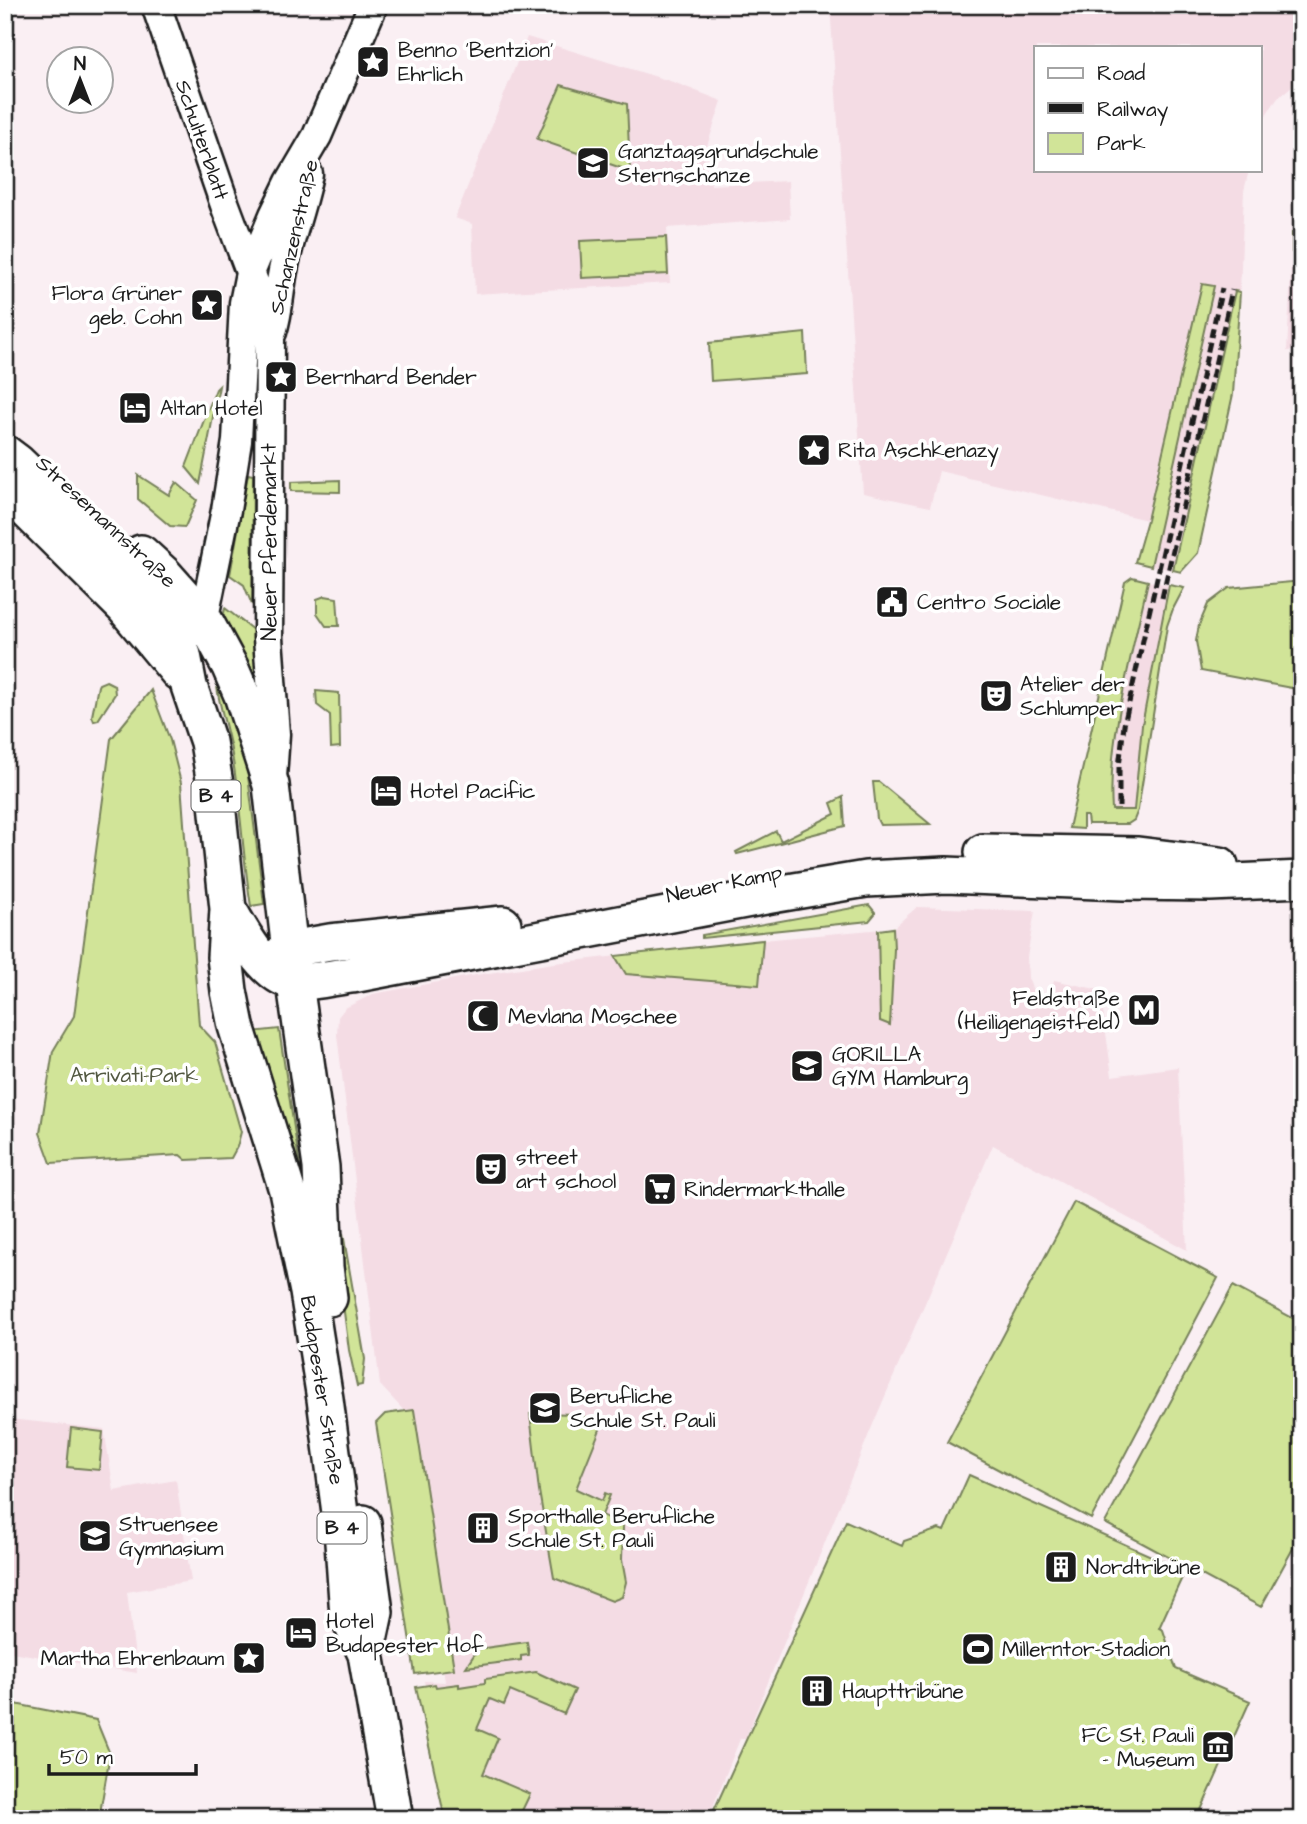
<svg xmlns="http://www.w3.org/2000/svg" width="1307" height="1824" viewBox="0 0 1307 1824" font-family="'Architects Daughter',sans-serif">
<rect width="100%" height="100%" fill="#faeff3"/>
<filter id="ink" filterUnits="userSpaceOnUse"><feTurbulence type="fractalNoise" baseFrequency=".0143" numOctaves="2"/><feDisplacementMap in="SourceGraphic" scale="14" xChannelSelector="R" yChannelSelector="G"/><feConvolveMatrix kernelMatrix="1 2 1 2 8 2 1 2 1" color-interpolation-filters="sRGB"/></filter>
<g filter="url(#ink)">
<path fill="#f4dce4" d="M830 5H1302V80L1293 85 1278 98 1267 113 1260 131V47H1036V170H1249L1244 191 1240 292H1235L1173 570 1151 566 1214 287 1202 284 1147 520 939 471 930 507 863 493Z
M527 37 673 82 722 101 707 146 711 185 788 181 790 219 667 228 670 283 475 294 472 224 455 218Z
M1292 252H1302V350L1287 351Z
M1148 581 1169 585 1142 725 1134 810H1112L1113 780 1118 720Z
M917 907 1035 911 1027 957 1028 978 1036 998 1048 1007 1054 980 1100 990 1112 1076 1178 1067 1187 1250 993 1145 871 1429 745 1739H740L708 1819H454L424 1681 445 1682 407 1414 380 1385 341 1067 337 1035 338 1017 345 1008 373 994 476 975 554 963 763 940 893 928Z
M9 1419 104 1429 114 1491 176 1480 191 1581 127 1592 137 1673 5 1651V1455Z"/>
<path fill="#d1e498" stroke="#76805a" stroke-width="2" d="M561 85 627 104 630 171 537 139Z
M1300 132H1302V252H1292V233H1296Z
M666 237 668 274 582 278 580 241Z
M1202 284 1214 286 1151 566 1135 562 1147 520Z
M1235 291 1240 292 1233 394 1198 553 1181 572 1173 570Z
M805 333 807 374 711 381 709 343Z
M219 386 200 484 186 467 216 389Z
M248 474 253 475 252 605 244 585 230 575Z
M138 475 169 495 176 482 197 500 185 527 170 526 138 499Z
M340 480V492L291 491V482Z
M1132 577 1148 581C1133 651 1107 738 1112 810H1134L1142 725 1169 585 1184 588 1173 609 1167 626 1138 810 1134 820 1128 824H1088L1087 816H1083V829L1069 828 1125 582Z
M1302 581V690L1201 671 1196 641 1199 625 1208 604 1229 588Z
M325 596 337 598 339 626H326L317 613V599Z
M225 608 253 630 261 706 222 623Z
M216 671 245 752 264 904 251 906C243 858 241 809 233 761 229 731 216 701 216 671Z
M106 681 114 685 115 694 98 720 94 721 92 716 98 686 99 684Z
M151 690 170 740 181 783 199 1025 215 1042 241 1132 237 1147 231 1158 186 1160 180 1155 51 1163 40 1133 53 1051 74 1016 111 739Z
M316 691 339 693 340 747 331 748 330 715 317 705Z
M873 782H879L930 824 880 825 877 819Z
M843 797 845 826 737 854 736 852 776 831 781 841 835 814 831 803Z
M869 905 875 912V914L869 921 702 938V935Z
M893 928 894 949 890 1025 880 1021 878 930Z
M763 940 759 985 626 974 615 956Z
M279 1029 305 1200 251 1032Z
M1074 1202 1218 1278 1091 1519 947 1442Z
M343 1233 365 1359 362 1385 357 1386 349 1350 342 1297Z
M1233 1286 1302 1323V1532L1261 1607 1105 1523Z
M414 1410 454 1669 415 1674 376 1423 385 1414Z
M540 1413 574 1414 603 1422 576 1489 602 1501 605 1493 610 1495 602 1515 623 1526 622 1560 626 1582 622 1597 612 1601 554 1578 539 1491 530 1414Z
M71 1428 103 1432 99 1470 67 1467Z
M969 1475 1185 1571 1159 1628 1163 1630 1176 1669 1250 1701 1197 1819H710L846 1521 902 1546 904 1541 939 1529 944 1531Z
M527 1642 529 1655 521 1656V1660L466 1667 478 1649Z
M536 1672 575 1690 564 1714 510 1691 504 1705 490 1699 477 1729 498 1738 483 1774 530 1794 518 1819 504 1815 502 1819H445L416 1687 435 1684 436 1687 459 1684V1687L485 1683V1679Z
M5 1702 96 1720 110 1754 99 1819H5Z"/>
<g fill="none" stroke-linecap="round" stroke-linejoin="round">
<defs>
<path id="minor" d="M156 5 225 205 261 301 270 338 268 638 275 734 272 777
M272 332C279 310 279 288 284 266 290 235 302 205 308 174
M201 632 226 510 237 441 244 303 250 273 274 215 290 182 317 136 373 5"/>
<path id="major" d="M5 453 17 462 132 572 151 593 167 618 183 655 189 686 208 742 215 784 228 909 225 957 229 991 236 1026 287 1190 295 1229 308 1292 325 1399 342 1528 348 1616 366 1654 395 1819
M5 489 124 607 178 672
M141 553 165 575 204 619 230 667 242 695 271 785 288 934 321 1167 325 1267 329 1298
M983 852 1138 855 1220 865
M228 909C242 931 264 976 292 981 306 984 336 977 352 975L771 895 866 879 946 875 1123 882 1210 883 1302 879
M270 961 290 949 330 942 503 924
M363 1523 375 1612 366 1654"/>
</defs>
<use href="#minor" stroke="#1c1c1c" stroke-width="33"/>
<use href="#major" stroke="#1c1c1c" stroke-width="40"/>
<use href="#minor" stroke="#fff" stroke-width="28"/>
<use href="#major" stroke="#fff" stroke-width="35"/>
<path stroke="#1c1c1c" stroke-width="5" stroke-dasharray="10 5" stroke-linecap="butt" d="M1162 598 1232 290
M1119 807V767L1124 725 1222 288"/>
</g>
</g>
<defs>
<symbol id="sight-square" viewBox="-11 -11 22 22"><rect x="-9" y="-9" width="18" height="18" rx="4" fill="#1c1c1c" stroke="#fff"/><path d="M0-6L1.8-2.2L6-1.7L2.9 1.2L3.7 5.4L0 3.3L-3.7 5.4L-2.9 1.2L-6-1.7L-1.8-2.2Z" fill="#fff"/></symbol>
<symbol id="school-square" viewBox="-11 -11 22 22"><rect x="-9" y="-9" width="18" height="18" rx="4" fill="#1c1c1c" stroke="#fff"/><path d="M0-5L7-2L0 1L-7-2ZM-4 1L0 2.5L4 1V4Q0 6-4 4Z" fill="#fff"/></symbol>
<symbol id="hotel-square" viewBox="-11 -11 22 22"><rect x="-9" y="-9" width="18" height="18" rx="4" fill="#1c1c1c" stroke="#fff"/><path d="M-6-4.5h1.5V1H6V5H4.5V3h-9V5H-6ZM-4 0a1.8 1.8 0 1 1 3.6 0ZM.5 0V-2.5h3Q6-2.5 6 0Z" fill="#fff"/></symbol>
<symbol id="civic-square" viewBox="-11 -11 22 22"><rect x="-9" y="-9" width="18" height="18" rx="4" fill="#1c1c1c" stroke="#fff"/><path d="M-.6-6.5H3V-4.5H.6V-3L4-1V1h2V6H-6V1h2V-1L-.6-3ZM-1.2 2.5V6h2.4V2.5Z" fill="#fff"/></symbol>
<symbol id="theatre-square" viewBox="-11 -11 22 22"><rect x="-9" y="-9" width="18" height="18" rx="4" fill="#1c1c1c" stroke="#fff"/><path d="M-5-5.5Q0-4 5-5.5V0Q5 5 0 6Q-5 5-5 0ZM-3.3-2.5H-1v1.5H-3.3ZM1-2.5H3.3v1.5H1ZM-2.8 1Q0 5.5 2.8 1Z" fill="#fff"/></symbol>
<symbol id="metro-square" viewBox="-11 -11 22 22"><rect x="-9" y="-9" width="18" height="18" rx="4" fill="#1c1c1c" stroke="#fff"/><path d="M-5.5 5V-5H-3L0 0L3-5H5.5V5H3V-.5L0 4L-3-.5V5Z" fill="#fff"/></symbol>
<symbol id="mosque-square" viewBox="-11 -11 22 22"><rect x="-9" y="-9" width="18" height="18" rx="4" fill="#1c1c1c" stroke="#fff"/><path d="M3.5-4.9A6 6 0 1 0 3.5 4.9A5 5 0 1 1 3.5-4.9Z" fill="#fff"/></symbol>
<symbol id="supermarket-square" viewBox="-11 -11 22 22"><rect x="-9" y="-9" width="18" height="18" rx="4" fill="#1c1c1c" stroke="#fff"/><path d="M-6-5.5h2.5l.6 2H6L4.5 2H-2.5L-4.4-4H-6ZM-1.5 3.2a1.3 1.3 0 1 0 .1 0ZM3 3.2a1.3 1.3 0 1 0 .1 0Z" fill="#fff"/></symbol>
<symbol id="building-square" viewBox="-11 -11 22 22"><rect x="-9" y="-9" width="18" height="18" rx="4" fill="#1c1c1c" stroke="#fff"/><path d="M-4-6H4V6H1V3H-1V6H-4ZM-2.5-4.3h1.7v1.8h-1.7ZM.8-4.3h1.7v1.8H.8ZM-2.5-1h1.7V.8h-1.7ZM.8-1h1.7V.8H.8Z" fill="#fff"/></symbol>
<symbol id="stadium-square" viewBox="-11 -11 22 22"><rect x="-9" y="-9" width="18" height="18" rx="4" fill="#1c1c1c" stroke="#fff"/><path d="M0-5a6.5 5 0 1 0 0 10a6.5 5 0 1 0 0-10ZM-3.5-1.8h7v3.6h-7Z" fill="#fff"/></symbol>
<symbol id="museum-square" viewBox="-11 -11 22 22"><rect x="-9" y="-9" width="18" height="18" rx="4" fill="#1c1c1c" stroke="#fff"/><path d="M0-6L6-3V-2H-6V-3ZM-5-1h2V3h-2ZM-1-1h2V3h-2ZM3-1h2V3H3ZM-6 4H6V6H-6Z" fill="#fff"/></symbol>
</defs>
<g fill-rule="evenodd">
<use href="#sight-square" x="354" y="43" width="38" height="38"/>
<use href="#school-square" x="574" y="144" width="38" height="38"/>
<use href="#sight-square" x="188" y="286" width="38" height="38"/>
<use href="#sight-square" x="262" y="358" width="38" height="38"/>
<use href="#hotel-square" x="116" y="389" width="38" height="38"/>
<use href="#sight-square" x="795" y="431" width="38" height="38"/>
<use href="#civic-square" x="873" y="583" width="38" height="38"/>
<use href="#theatre-square" x="977" y="677" width="38" height="38"/>
<use href="#hotel-square" x="367" y="772" width="38" height="38"/>
<use href="#metro-square" x="1125" y="991" width="38" height="38"/>
<use href="#mosque-square" x="464" y="997" width="38" height="38"/>
<use href="#school-square" x="788" y="1047" width="38" height="38"/>
<use href="#theatre-square" x="472" y="1150" width="38" height="38"/>
<use href="#supermarket-square" x="641" y="1170" width="38" height="38"/>
<use href="#school-square" x="526" y="1389" width="38" height="38"/>
<use href="#building-square" x="464" y="1509" width="38" height="38"/>
<use href="#school-square" x="76" y="1517" width="38" height="38"/>
<use href="#building-square" x="1042" y="1548" width="38" height="38"/>
<use href="#hotel-square" x="282" y="1614" width="38" height="38"/>
<use href="#stadium-square" x="959" y="1630" width="38" height="38"/>
<use href="#sight-square" x="230" y="1639" width="38" height="38"/>
<use href="#building-square" x="798" y="1672" width="38" height="38"/>
<use href="#museum-square" x="1199" y="1728" width="38" height="38"/>
</g>
<g text-anchor="middle" dominant-baseline="central" stroke-width="7" stroke-linejoin="round" paint-order="stroke">
<g fill="#fff" stroke="#606060" stroke-width="2">
<rect x="191.5" y="780.5" width="49" height="31" rx="5"/>
<rect x="317.5" y="1512.5" width="49" height="31" rx="5"/>
</g>
<g font-size="19" font-weight="bold" fill="#1c1c1c">
<text x="216" y="796">B 4</text>
<text x="342" y="1528">B 4</text>
</g>
<g font-size="21" fill="#1c1c1c" stroke="#fff" text-anchor="start">
<text x="398" y="50">Benno 'Bentzion'<tspan x="398" dy="24">Ehrlich</tspan></text>
<text x="618" y="151">Ganztagsgrundschule<tspan x="618" dy="24">Sternschanze</tspan></text>
<text x="182" y="293" text-anchor="end">Flora Grüner<tspan x="182" dy="24">geb. Cohn</tspan></text>
<text x="306" y="377">Bernhard Bender</text>
<text x="160" y="408">Altan Hotel</text>
<text x="838" y="450">Rita Aschkenazy</text>
<text x="917" y="602">Centro Sociale</text>
<text x="1020" y="684">Atelier der<tspan x="1020" dy="24">Schlumper</tspan></text>
<text x="410" y="791">Hotel Pacific</text>
<text x="1120" y="998" text-anchor="end">Feldstraße<tspan x="1120" dy="24">(Heiligengeistfeld)</tspan></text>
<text x="508" y="1016">Mevlana Moschee</text>
<text x="832" y="1054">GORILLA<tspan x="832" dy="24">GYM Hamburg</tspan></text>
<text x="516" y="1157">street<tspan x="516" dy="24">art school</tspan></text>
<text x="684" y="1189">Rindermarkthalle</text>
<text x="570" y="1396">Berufliche<tspan x="570" dy="24">Schule St. Pauli</tspan></text>
<text x="508" y="1516">Sporthalle Berufliche<tspan x="508" dy="24">Schule St. Pauli</tspan></text>
<text x="119" y="1524">Struensee<tspan x="119" dy="24">Gymnasium</tspan></text>
<text x="1086" y="1567">Nordtribüne</text>
<text x="326" y="1621">Hotel<tspan x="326" dy="24">Budapester Hof</tspan></text>
<text x="1002" y="1649">Millerntor-Stadion</text>
<text x="224" y="1658" text-anchor="end">Martha Ehrenbaum</text>
<text x="842" y="1691">Haupttribüne</text>
<text x="1194" y="1735" text-anchor="end">FC St. Pauli<tspan x="1194" dy="24">- Museum</tspan></text>
</g>
<g font-size="21" fill="#1c1c1c" stroke="#fff">
<text transform="translate(202 140) rotate(71)">Schulterblatt</text>
<text transform="translate(294 237) rotate(-77)">Schanzenstraße</text>
<text transform="translate(106 522) rotate(43)">Stresemannstraße</text>
<text transform="translate(269 542) rotate(-90)">Neuer Pferdemarkt</text>
<text transform="translate(724 884) rotate(-12)">Neuer Kamp</text>
<text transform="translate(322 1390) rotate(81)">Budapester Straße</text>
</g>
<g font-size="21" fill="#525841" stroke="#fff">
<text x="134" y="1075">Arrivati-Park</text>
</g>
</g>
<rect width="1307" height="1824" fill="none" stroke="#fff" stroke-width="28"/>
<rect x="14" y="14" width="1279" height="1796" fill="none" stroke="#1c1c1c" stroke-width="2.5" filter="url(#ink)"/>
<rect x="1034" y="46" width="228" height="126" fill="#ffffff" stroke="#a4a4a4" stroke-width="2"/>
<rect x="1048" y="68" width="35" height="10" fill="#ffffff" stroke="#a4a4a4" stroke-width="2"/>
<text x="1097" y="80" font-size="21" fill="#1c1c1c">Road</text>
<rect x="1048" y="103" width="35" height="10" fill="#1c1c1c" stroke="#a4a4a4" stroke-width="2"/>
<text x="1097" y="116" font-size="21" fill="#1c1c1c">Railway</text>
<rect x="1048" y="133" width="35" height="21" fill="#d1e498" stroke="#a4a4a4" stroke-width="2"/>
<text x="1097" y="150" font-size="21" fill="#1c1c1c">Park</text>
<g transform="translate(80 80)"><circle r="33" fill="#ffffff" stroke="#a4a4a4" stroke-width="2"/>
<path d="M0-5L12 26L0 18L-12 26Z" fill="#1c1c1c"/>
<text y="-10" font-size="19" font-weight="bold" text-anchor="middle" fill="#1c1c1c">N</text>
</g>
<path d="M49 1764v10h147v-10" fill="none" stroke="#1c1c1c" stroke-width="3.5"/>
<text x="60" y="1764" font-size="21" fill="#1c1c1c" stroke="#ffffff" stroke-width="5" paint-order="stroke">50 m</text>
</svg>
